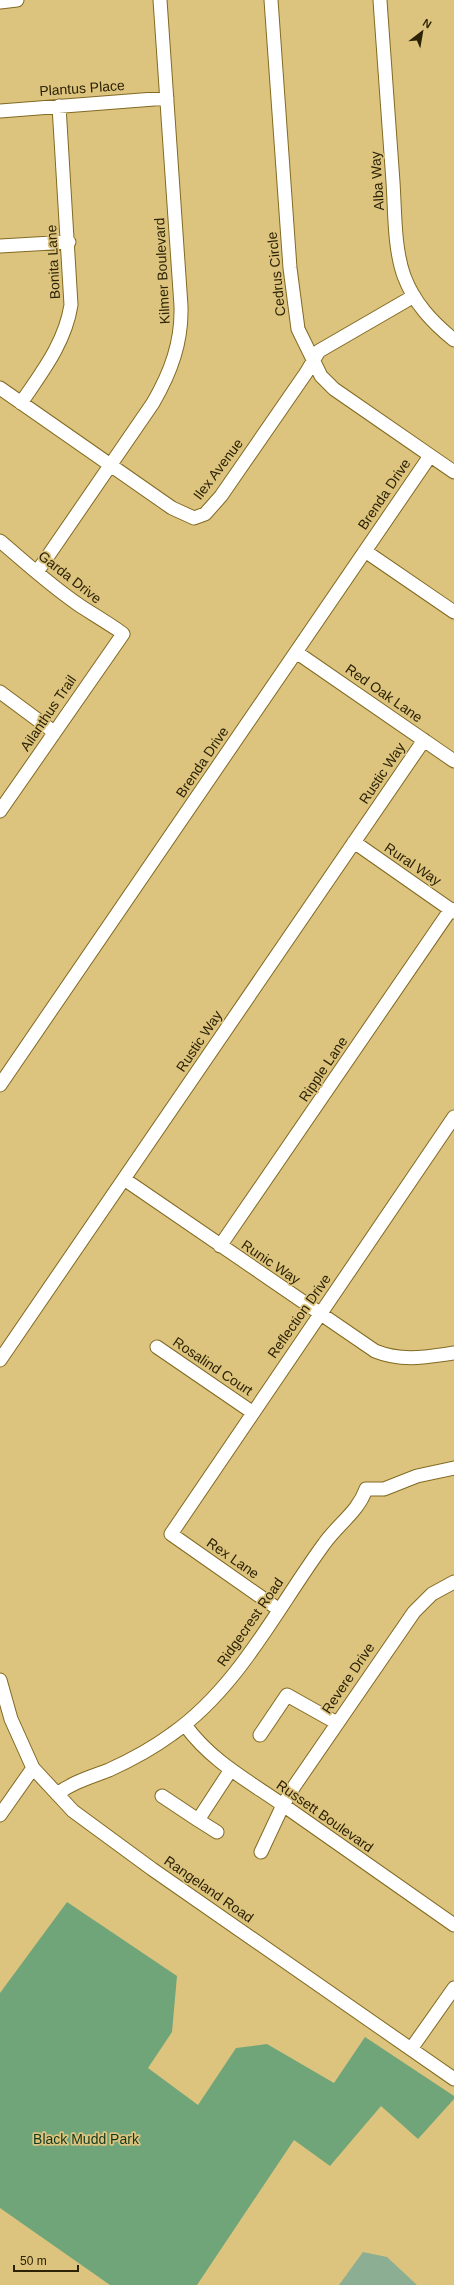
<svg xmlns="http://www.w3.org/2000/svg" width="454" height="2285" viewBox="0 0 454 2285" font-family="Arial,sans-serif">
<rect width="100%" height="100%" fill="#ddc47e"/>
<path fill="#8cae92" d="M363 2252 387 2257 417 2285H339Z"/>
<path fill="#70a57a" d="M67 1902 177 1976 172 2032 148 2068 198 2105 236 2048 267 2044 334 2083 365 2037 454 2096V2099L418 2139 381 2106 330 2166 294 2140 197 2285H110L0 2208V1993Z"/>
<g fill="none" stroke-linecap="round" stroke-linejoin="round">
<defs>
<path id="minor" d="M271 0 290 268 298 329 321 376 334 389 454 472
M380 0C384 61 389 122 393 182 395 212 394 248 404 276 414 303 432 322 454 340
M0 2 17 0
M0 111 167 98
M0 246 69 242
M0 388 172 508 194 518 205 514 221 496 306 373 319 351 414 296
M21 403C42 372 65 343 71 305L59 106
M0 541C26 563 51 586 79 605 86 610 121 631 123 634L0 811
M365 551 454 612
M37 572 153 403C171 372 182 342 181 306L160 0
M296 652 454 761
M0 692 54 732
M354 842 454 912
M0 1085 430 456
M124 1179 375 1351C402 1362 426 1357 454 1353
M220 1246 451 909
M157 1347 252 1412
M0 1360 424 740
M278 1609 171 1534 454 1117
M0 1680 11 1719 33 1768 73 1811 152 1869 454 2079
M185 1725C211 1761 247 1780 283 1805 340 1845 397 1885 454 1925
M260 1735 287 1695 337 1723
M57 1794C73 1782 91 1777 109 1770 131 1760 153 1748 172 1734 239 1687 277 1608 324 1544 338 1524 358 1512 366 1489H384L417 1476 454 1468
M162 1796 198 1820 230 1771
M0 1815 33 1768
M198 1820 217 1832
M261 1852 283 1805 295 1785 414 1612 432 1594 454 1582
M411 2049 454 1988"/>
</defs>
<use href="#minor" stroke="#826a23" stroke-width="15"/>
<use href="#minor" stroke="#fff" stroke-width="13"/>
</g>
<g text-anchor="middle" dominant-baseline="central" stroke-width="3.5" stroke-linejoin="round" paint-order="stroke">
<g font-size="14" fill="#2c2205" stroke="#ddc47e">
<text transform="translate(82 88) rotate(-4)">Plantus Place</text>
<text transform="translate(377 181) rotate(-94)">Alba Way</text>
<text transform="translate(53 262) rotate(-93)">Bonita Lane</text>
<text transform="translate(162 271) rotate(-93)">Kilmer Boulevard</text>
<text transform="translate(276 274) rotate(-96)">Cedrus Circle</text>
<text transform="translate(218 469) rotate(-53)">Ilex Avenue</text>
<text transform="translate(384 494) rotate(-56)">Brenda Drive</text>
<text transform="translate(70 577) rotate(38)">Garda Drive</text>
<text transform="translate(384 693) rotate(35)">Red Oak Lane</text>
<text transform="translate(48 713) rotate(-56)">Ailanthus Trail</text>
<text transform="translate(202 762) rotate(-56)">Brenda Drive</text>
<text transform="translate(382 773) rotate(-56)">Rustic Way</text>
<text transform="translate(413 864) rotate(34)">Rural Way</text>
<text transform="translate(199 1041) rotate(-56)">Rustic Way</text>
<text transform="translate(323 1069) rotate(-56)">Ripple Lane</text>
<text transform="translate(271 1262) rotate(34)">Runic Way</text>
<text transform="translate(299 1316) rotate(-55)">Reflection Drive</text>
<text transform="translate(213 1366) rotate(34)">Rosalind Court</text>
<text transform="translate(233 1558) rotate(35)">Rex Lane</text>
<text transform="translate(250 1622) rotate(-55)">Ridgecrest Road</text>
<text transform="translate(348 1678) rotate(-56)">Revere Drive</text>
<text transform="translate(325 1816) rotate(35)">Russett Boulevard</text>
<text transform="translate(209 1889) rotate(35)">Rangeland Road</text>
</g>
<g font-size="14" fill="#10381c" stroke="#ddc47e">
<text x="86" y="2139">Black Mudd Park</text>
</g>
</g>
<g transform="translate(422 32) rotate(31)" stroke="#ddc47e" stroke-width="3" paint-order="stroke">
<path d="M0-3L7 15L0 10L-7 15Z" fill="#2c2205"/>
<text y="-6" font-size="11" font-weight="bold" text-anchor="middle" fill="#2c2205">N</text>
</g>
<path d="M14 2265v6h64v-6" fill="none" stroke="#2c2205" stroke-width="2"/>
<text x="20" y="2265" font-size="12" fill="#2c2205" stroke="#ddc47e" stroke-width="3" paint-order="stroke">50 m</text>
</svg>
